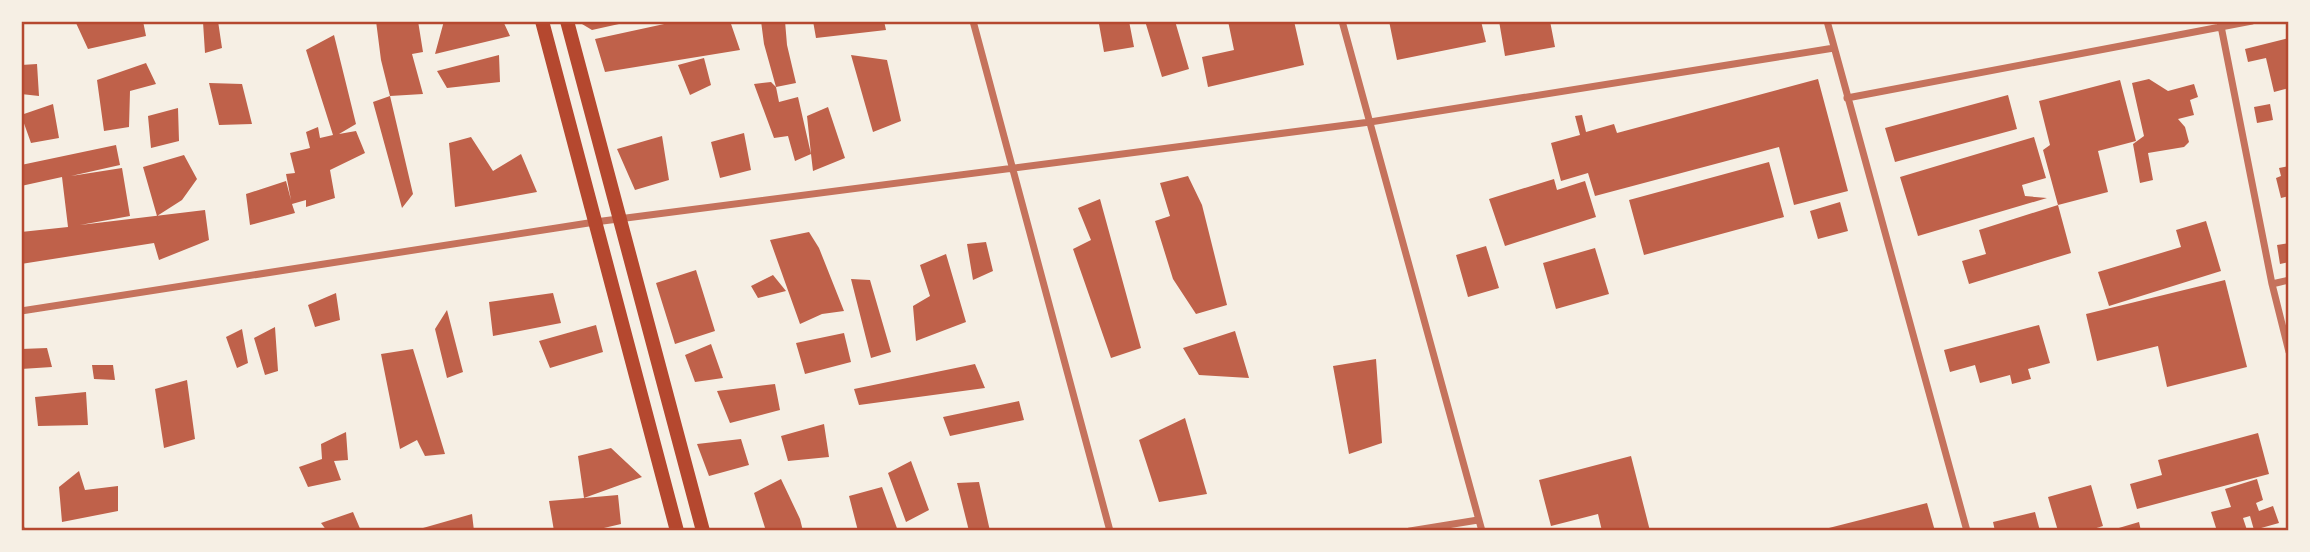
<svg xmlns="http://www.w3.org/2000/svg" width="2310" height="552" viewBox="0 0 2310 552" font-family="'Exo 2',sans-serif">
<rect width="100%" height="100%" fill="#f6efe4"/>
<path fill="#bf614a" d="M81 21H143L146 36 88 49 76 23Z
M205 21H218L222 48 205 53 203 22Z
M376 21H418L423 52 412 54 423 94 390 96 381 60Z
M444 21H503L510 36 435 54Z
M577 21H619V24L592 30Z
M678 21H730L740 50 605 72 595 39Z
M761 21H785L787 45 796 83 776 87 764 44Z
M813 21H884L886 30 816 38Z
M1117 21H1129L1134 47 1104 52 1099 24Z
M1145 21H1175L1189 69 1162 77Z
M1228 21H1294L1304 65 1208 87 1202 57 1234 50Z
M1389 21H1481L1486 42 1397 60Z
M1499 21H1550L1555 47 1505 56Z
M334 35 356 124 339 134 356 131 365 153 330 170 335 198 306 207V200L292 204 295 213 250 225 246 194 286 181 291 200 286 174 295 173 290 153 310 148 306 132 318 127 320 138 333 135 306 50Z
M2289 38V88L2274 92 2266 58 2248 62 2245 49Z
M499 55 500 82 447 88 437 71Z
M851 55 887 60 901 121 873 132Z
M704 58 711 85 690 95 678 65Z
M146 63 156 84 130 91 129 127 104 131 97 80Z
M37 64 39 96 21 94V65Z
M1818 79 1848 191 1794 205 1779 147 1595 196 1588 173 1561 181 1551 143 1580 135 1575 116 1582 115 1586 132 1614 124 1617 133Z
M2149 79 2168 91 2194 84 2198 97 2190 100 2194 115 2178 119 2185 127 2189 142 2184 147 2148 153 2153 180 2140 183 2133 144 2144 136 2132 83Z
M2120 80 2136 141 2098 151 2108 192 2058 205 2043 150 2050 145 2039 101Z
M771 82 776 87 779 102 798 97 811 154 807 116 828 107 845 158 813 171 811 154 795 161 788 136 774 138 754 84Z
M209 83 242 84 252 124 219 125Z
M2008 95 2017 129 1895 162 1885 128Z
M390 96 413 194 402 208 373 102Z
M53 104 59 138 31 143 21 115Z
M2270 104 2273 120 2257 123 2254 107Z
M178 108 179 141 151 148 148 116Z
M744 133 751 170 720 178 711 142Z
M662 136 669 180 635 190 617 149Z
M471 137 493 171 521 154 537 192 455 207 449 143Z
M2034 137 2046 178 2022 185 2025 196 2047 198 1918 236 1900 177Z
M116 145 120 165 71 176 122 168 130 216 80 225 205 210 209 240 159 260 154 243 21 264V232L68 227 62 177 21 186V165Z
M184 155 197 179 182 200 157 216 143 167Z
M1769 162 1784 217 1644 255 1629 200Z
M2289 166V196L2281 198 2276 178 2281 176 2279 168Z
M1188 176 1202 205 1227 305 1196 314 1173 279 1155 221 1170 216 1160 183Z
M1554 179 1557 190 1585 181 1596 217 1505 246 1489 199Z
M1100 199 1141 348 1111 358 1073 249 1091 240 1078 208Z
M1840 202 1848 231 1818 239 1810 211Z
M2058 205 2071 253 1969 284 1962 261 1986 254 1979 230Z
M2206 221 2221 271 2109 306 2098 272 2181 247 2176 230Z
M809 232 819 248 844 311 822 314 800 324 770 240Z
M986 242 993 271 973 280 967 244Z
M2289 243V262L2280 264 2277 245Z
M1486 246 1499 288 1468 297 1456 255Z
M1595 248 1609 294 1556 309 1543 263Z
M946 254 966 322 916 341 913 306 930 296 920 265Z
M696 270 715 331 675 344 656 283Z
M773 275 786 291 758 298 751 286Z
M851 279 870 280 891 352 871 358Z
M2225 280 2247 367 2167 387 2158 346 2097 361 2086 314Z
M336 293 340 320 315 327 308 305Z
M553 293 561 323 493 336 489 302Z
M447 310 463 372 447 378 435 329Z
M596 325 603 352 550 368 539 341Z
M2039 325 2050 363 2028 369 2031 379 2012 384 2010 375 1980 383 1975 365 1950 372 1944 350Z
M275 327 278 371 265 375 254 338Z
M242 329 248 363 237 368 226 337Z
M1235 331 1249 378 1199 375 1183 348Z
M844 333 851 362 805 374 796 343Z
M711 344 723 378 695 382 685 355Z
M47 348 52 367 21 369V349Z
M413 349 445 454 425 456 417 440 400 449 381 354Z
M1376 359 1382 443 1349 454 1333 366Z
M975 364 985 388 859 405 854 389Z
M92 365H113L115 380 94 379Z
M187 380 195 439 164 448 155 389Z
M775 384 780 410 730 423 717 391Z
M86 392 88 425 38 426 35 397Z
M1019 401 1024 420 950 436 943 417Z
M1185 418 1207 494 1159 502 1139 440Z
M824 424 829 457 788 461 781 436Z
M346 432 348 460 334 461 341 480 308 487 299 467 322 459 321 444Z
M2258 433 2269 474 2137 509 2130 484 2162 475 2158 460Z
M741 439 749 465 709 476 697 444Z
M611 448 642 477 584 498 618 495 621 524 591 531H554L549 501 584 498 578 456Z
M1631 456 1650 531H1602L1598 514 1551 526 1539 480Z
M911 461 929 510 906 522 888 473Z
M79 471 85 490 118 486V511L62 522 59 487Z
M781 479 800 519 803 531H766L754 493Z
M2257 479 2263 500 2256 503 2259 511 2273 506 2279 523 2254 530 2250 516 2243 518 2247 530 2217 531 2211 512 2231 507 2225 489Z
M979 482 990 531H969L957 483Z
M2091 485 2103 526 2087 531H2058L2048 497Z
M882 487 898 531H858L849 496Z
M1927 503 1935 531H1822L1821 530Z
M353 512 361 531H327L321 523Z
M2035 512 2040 531H1995L1993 522Z
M472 514 474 531H417L416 530Z
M2139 522 2141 531H2113L2112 530Z"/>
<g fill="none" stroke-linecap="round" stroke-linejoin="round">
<path stroke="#c5725c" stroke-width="7" d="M973 21 1110 531
M1342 21 1482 531
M1827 21 1967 531
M2220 21 2272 284 2289 352
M1847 98 2252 21
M2272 284 2289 280
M21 311 595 222 1370 122 1834 48
M21 528 22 531
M1410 531 1478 520"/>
<path stroke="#b5482f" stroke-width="14" d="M542 21 677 531
M567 21 703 531"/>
</g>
<rect width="2310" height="552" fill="none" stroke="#f6efe4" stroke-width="46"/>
<rect x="23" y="23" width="2264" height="506" fill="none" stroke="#b5482f" stroke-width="2.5"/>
</svg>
